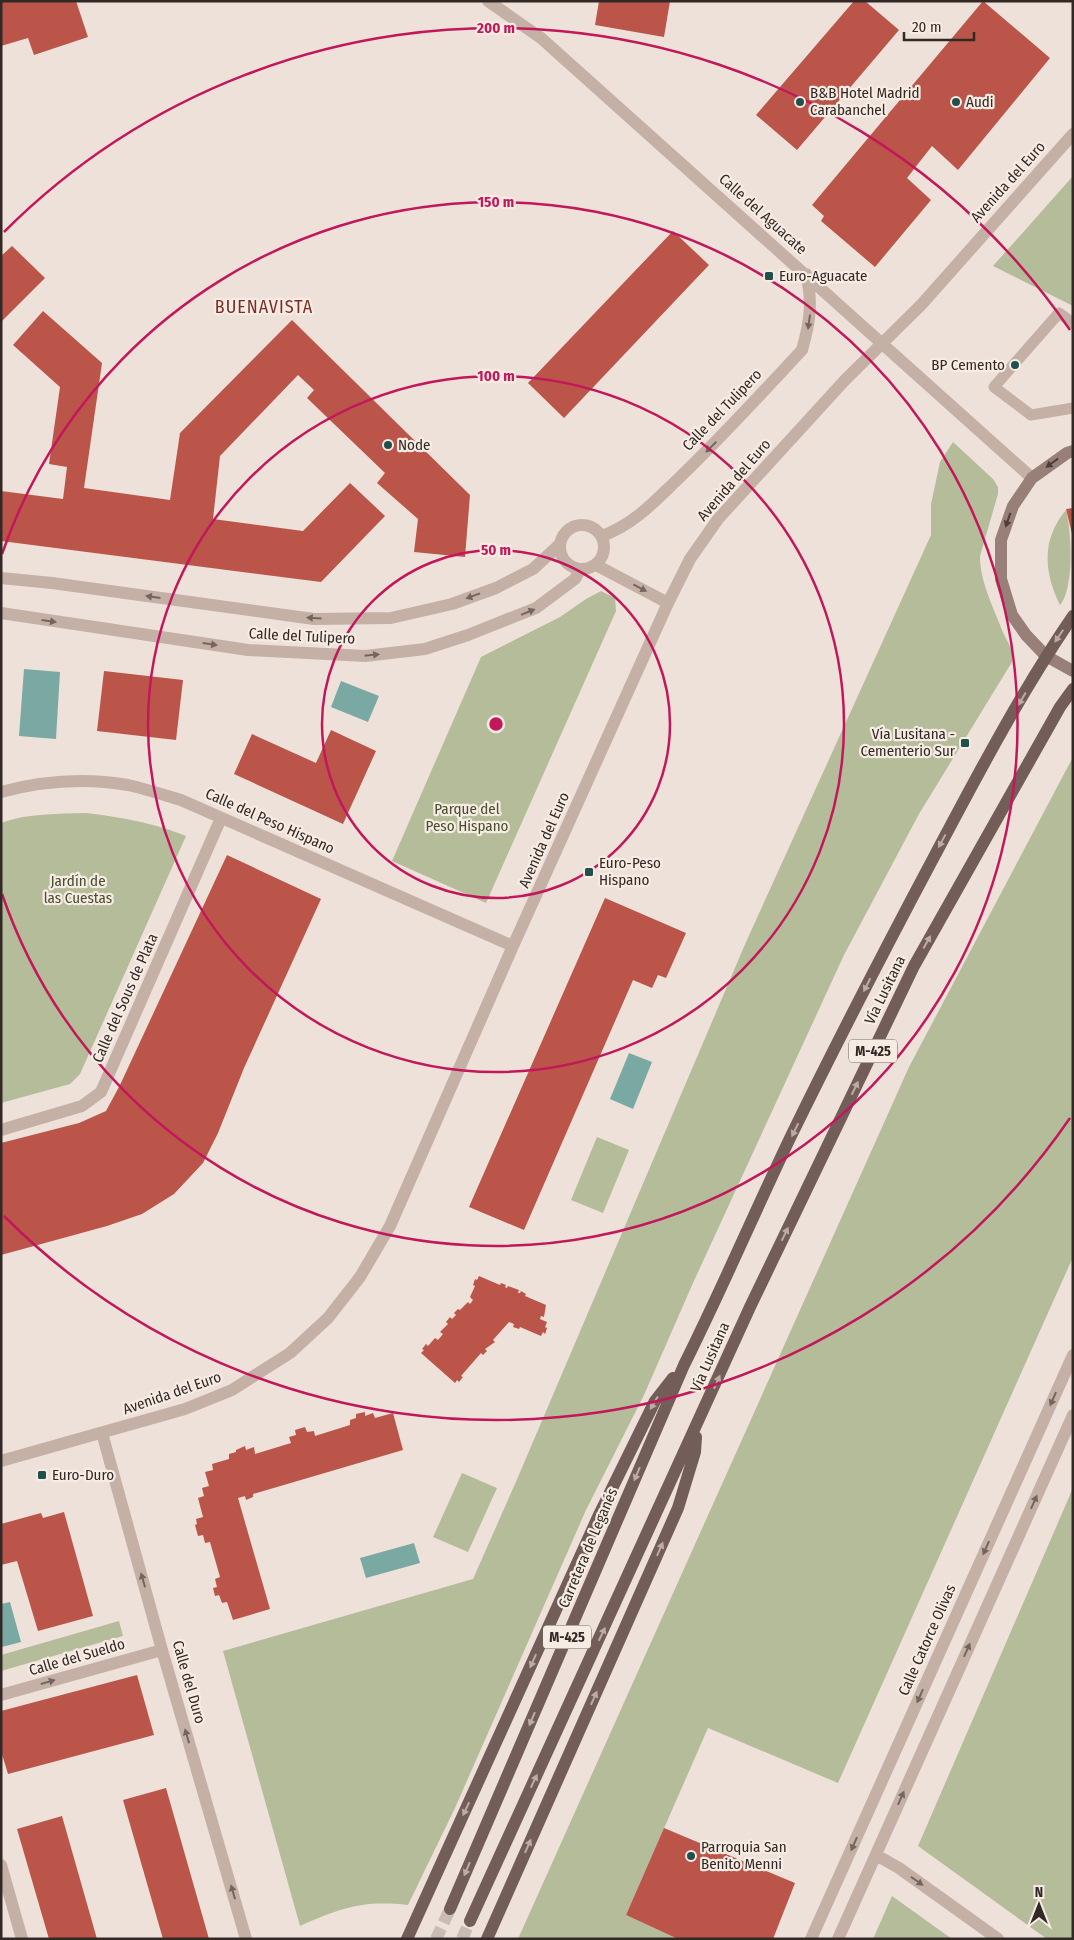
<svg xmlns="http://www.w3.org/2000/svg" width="1074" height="1940" viewBox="0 0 1074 1940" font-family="'Fira Sans Condensed',sans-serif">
<rect width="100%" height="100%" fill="#eee1d9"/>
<path fill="#b5bc9a" d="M1073 176V306L993 266Z
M953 442 993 479 998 487V494L980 556C980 582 993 606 1002 630 1007 642 1014 649 1012 662L919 814 844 955 693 1283 644 1395 586 1510 455 1808 408 1905C363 1900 341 1908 300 1926L223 1651 473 1579 515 1484 746 942 931 535V504L940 462Z
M1066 510C1072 533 1074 590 1060 605 1044 572 1041 540 1066 510Z
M601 591 615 598 616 611 486 903 392 861 481 657 560 617 586 599Z
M1073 757V1257L838 1783 708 1728 626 1915 678 1939H518L909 1067Z
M87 813C124 818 151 822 186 836L80 1074 70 1084 1 1103V823C28 813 58 814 87 813Z
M597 1137 629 1150 603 1213 571 1200Z
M462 1473 497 1488 468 1552 433 1537Z
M1073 1488V1939H1047L918 1846Z
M119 1621 123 1636 1 1671V1655Z
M892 1896 952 1939H873Z"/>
<path fill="#7aa9a4" d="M24 669 60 672 56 739 19 736Z
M341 681 379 696 368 722 331 707Z
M629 1053 652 1062 633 1109 610 1099Z
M414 1543 420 1563 366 1578 360 1558Z
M10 1602 21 1642 2 1647 1 1604Z"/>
<path fill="#bb554a" d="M1 1H76L88 37 34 55 28 38 1 46Z
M599 1H670L664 37 595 25Z
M854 1H865L899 30 797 150 756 115Z
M983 1 1050 58 958 170 932 146 907 178 931 200 875 267 821 221 824 216 812 205Z
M673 231 709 265 564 418 528 383Z
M12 246 45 278 1 322V256Z
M43 311 102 363 84 488 170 500 180 433 292 320 470 495 465 557 414 552 418 519 377 483 385 473 307 398 314 390 298 375 220 456 213 519 303 531 350 483 385 516 321 582 1 541V491L63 499 67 467 49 464 60 387 13 345Z
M1073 508V534H1072L1066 509Z
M104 671 183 680 176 740 97 731Z
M331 730 376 751 343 824 234 774 252 734 316 763Z
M227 855 321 899 244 1068 218 1133 203 1163 174 1194 142 1214 107 1226 1 1255V1143L79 1123 106 1111 120 1085Z
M605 898 686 933 666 978 658 975 652 988 633 980 524 1230 469 1207Z
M479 1276 500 1285 501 1283 506 1285 505 1287 507 1288 508 1286 519 1290 518 1293H520L521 1291 526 1294 525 1296 546 1305 544 1317 541 1316 540 1319 547 1322 545 1327 547 1328 545 1334 543 1332 541 1336 520 1327 519 1329 513 1327 514 1324 509 1322 493 1340 495 1342 485 1349 487 1351 483 1355 481 1353 461 1376 463 1377 459 1382 457 1380 455 1383 421 1353 424 1350 422 1349 426 1344 428 1346 435 1338 438 1340 443 1334 440 1332 448 1324 446 1322 450 1317 452 1319 456 1315 454 1313 458 1309 460 1310 468 1302 470 1304 473 1300 470 1297 475 1286 473 1285 475 1279 477 1280Z
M365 1412V1416L373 1413 375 1418 393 1413 403 1450 253 1494V1497L246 1500 245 1496 238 1498 270 1609 233 1620 227 1602 222 1603 219 1595 215 1596 213 1588 217 1587 215 1579 220 1577 210 1542 205 1543 203 1535 198 1536 195 1525 197 1524 196 1519 203 1517 198 1498 204 1496 202 1488 209 1486 205 1472 213 1470 212 1464 229 1459V1454L236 1452V1450L245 1446 246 1450 254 1447 255 1454 291 1443 289 1437 296 1435 295 1430 305 1427 307 1432 314 1431 315 1436 350 1425V1420L356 1418V1414Z
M64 1512 93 1616 38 1631 17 1561 1 1565V1524L41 1513 43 1518Z
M137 1675 154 1735 8 1774 1 1751V1711Z
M166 1788 209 1939H163L123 1800Z
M62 1816 97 1939H49L17 1829Z
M664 1828 795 1883 773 1939H678L626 1915Z"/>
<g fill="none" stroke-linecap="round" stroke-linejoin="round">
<path stroke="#c8bcb5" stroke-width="12" stroke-dasharray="12 6" stroke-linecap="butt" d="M436 1939 450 1909
M462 1939 470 1921"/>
<path stroke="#c5b0a6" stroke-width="11" d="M1073 323 1059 313 994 387 1031 415 1073 408"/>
<path stroke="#c5b0a6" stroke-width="12" d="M488 1 541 38C705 184 869 330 1032 478
M560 547a22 22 0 1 1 44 0a22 22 0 1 1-44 0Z
M602 536C633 525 654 502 677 480 721 438 761 394 802 350 810 322 813 302 806 274
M596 565 668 603
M1 578 52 583 314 619 391 618 452 604 496 588 533 569 559 545
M1 613 248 650 365 656 425 649 468 635 536 608 575 579 580 570
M1 792C42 781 87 778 128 785 146 789 164 795 181 800L513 946
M1 1130 82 1106 101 1092 221 818
M102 1433 162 1650 246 1939
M1 1461 185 1409 232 1390 290 1353 328 1318 360 1277 390 1226 513 946 668 603 690 559 718 519 845 380 921 305 1073 134
M1 1695 162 1650
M876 1855 899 1868 998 1939
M1 1865 22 1939
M811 1939 1073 1355
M838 1939 1073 1415"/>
<path stroke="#987f78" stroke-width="12" d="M1073 451 1067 453 1032 478 1013 506 1001 540V579L1012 615 1026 635 1046 656 1073 671"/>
<path stroke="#735d58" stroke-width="12" d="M450 1909 684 1365C722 1289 755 1211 792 1134 838 1040 886 947 935 855 978 774 1021 692 1073 616
M470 1921 750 1307 914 966 1060 707 1073 689
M407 1939 598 1517 655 1401 673 1378
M487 1939 678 1508 695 1452 696 1437"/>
</g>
<defs><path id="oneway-solid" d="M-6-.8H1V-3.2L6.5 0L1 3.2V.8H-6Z" transform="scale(1.25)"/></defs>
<g fill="#746560">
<use href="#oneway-solid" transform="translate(809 322) rotate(98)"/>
<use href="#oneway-solid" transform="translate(711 447) rotate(135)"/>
<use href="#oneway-solid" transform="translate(640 588) rotate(28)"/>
<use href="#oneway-solid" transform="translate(473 596) rotate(160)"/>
<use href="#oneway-solid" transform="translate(153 597) rotate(-172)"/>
<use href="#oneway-solid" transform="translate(528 612) rotate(-22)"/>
<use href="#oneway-solid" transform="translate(314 618) rotate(-177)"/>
<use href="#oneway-solid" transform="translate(49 621) rotate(8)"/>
<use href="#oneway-solid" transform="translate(210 644) rotate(8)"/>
<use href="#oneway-solid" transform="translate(372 655) rotate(-6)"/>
<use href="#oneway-solid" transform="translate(1053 1399) rotate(114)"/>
<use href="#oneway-solid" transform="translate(1034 1502) rotate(-66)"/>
<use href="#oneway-solid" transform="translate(986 1548) rotate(114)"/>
<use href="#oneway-solid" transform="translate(143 1580) rotate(-106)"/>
<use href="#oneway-solid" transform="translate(967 1650) rotate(-66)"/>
<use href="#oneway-solid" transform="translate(48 1682) rotate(-16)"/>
<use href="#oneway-solid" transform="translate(920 1696) rotate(114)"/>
<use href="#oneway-solid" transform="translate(187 1736) rotate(-106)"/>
<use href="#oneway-solid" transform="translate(901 1798) rotate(-66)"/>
<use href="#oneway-solid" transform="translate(854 1844) rotate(114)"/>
<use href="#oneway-solid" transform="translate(917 1881) rotate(35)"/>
<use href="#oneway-solid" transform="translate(233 1892) rotate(-106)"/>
</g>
<g fill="#4c3e3a">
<use href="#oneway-solid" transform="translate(1052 463) rotate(144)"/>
<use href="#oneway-solid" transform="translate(1008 520) rotate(109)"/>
</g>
<g fill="#bcaca5">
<use href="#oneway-solid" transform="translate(1059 636) rotate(124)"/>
<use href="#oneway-solid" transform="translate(1022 699) rotate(120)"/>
<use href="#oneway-solid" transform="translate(942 841) rotate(118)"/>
<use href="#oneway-solid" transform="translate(927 942) rotate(-61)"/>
<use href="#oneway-solid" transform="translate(867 985) rotate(117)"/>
<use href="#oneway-solid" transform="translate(855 1088) rotate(-64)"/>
<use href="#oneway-solid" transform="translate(795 1130) rotate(116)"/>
<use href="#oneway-solid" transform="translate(785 1234) rotate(-64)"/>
<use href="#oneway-solid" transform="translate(717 1382) rotate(-66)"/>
<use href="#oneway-solid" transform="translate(654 1403) rotate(121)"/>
<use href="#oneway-solid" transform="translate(637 1474) rotate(113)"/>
<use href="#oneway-solid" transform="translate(660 1549) rotate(-66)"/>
<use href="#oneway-solid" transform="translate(602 1634) rotate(-65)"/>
<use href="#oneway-solid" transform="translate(533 1661) rotate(114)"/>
<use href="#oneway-solid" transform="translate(594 1698) rotate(-66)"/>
<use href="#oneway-solid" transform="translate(532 1719) rotate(113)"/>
<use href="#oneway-solid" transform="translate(534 1781) rotate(-65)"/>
<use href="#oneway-solid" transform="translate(466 1809) rotate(115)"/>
<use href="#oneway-solid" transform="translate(528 1846) rotate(-66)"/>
<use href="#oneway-solid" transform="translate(467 1869) rotate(113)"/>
</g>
<g fill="none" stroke="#c2185b" stroke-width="2.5">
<circle cx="496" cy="724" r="174"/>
<circle cx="496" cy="724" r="348"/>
<path d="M2 554A522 522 0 1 1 2 894"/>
<path d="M1070 1118A696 696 0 0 1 4 1216M4 232A696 696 0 0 1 1070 330"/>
</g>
<g fill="#204f4c" stroke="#f7ece4" stroke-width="2">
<circle cx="800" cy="102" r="5"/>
<circle cx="956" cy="102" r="5"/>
<rect x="764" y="271" width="10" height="10" rx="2.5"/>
<circle cx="1015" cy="365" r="5"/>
<circle cx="388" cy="445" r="5"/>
<rect x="960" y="738" width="10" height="10" rx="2.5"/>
<rect x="584" y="867" width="10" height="10" rx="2.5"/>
<rect x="37" y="1470" width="10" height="10" rx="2.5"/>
<circle cx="691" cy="1856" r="5"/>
</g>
<g text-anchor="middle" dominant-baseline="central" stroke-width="4.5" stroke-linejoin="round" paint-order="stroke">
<g fill="#f7ece4" stroke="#6d635f" stroke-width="1">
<rect x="849" y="1039.5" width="48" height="23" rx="4"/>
<rect x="543" y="1625.5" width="48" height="23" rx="4"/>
</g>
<g font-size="14" font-weight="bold" fill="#322826">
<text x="873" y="1051">M-425</text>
<text x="567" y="1637">M-425</text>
</g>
<g font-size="15" fill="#322826" stroke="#f7ece4" text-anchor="start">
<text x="810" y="93">B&amp;B Hotel Madrid<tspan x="810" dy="17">Carabanchel</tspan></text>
<text x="966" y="102">Audi</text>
<text x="779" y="276">Euro-Aguacate</text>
<text x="1005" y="365" text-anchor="end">BP Cemento</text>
<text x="398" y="445">Node</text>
<text x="955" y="734" text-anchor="end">Vía Lusitana -<tspan x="955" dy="17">Cementerio Sur</tspan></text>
<text x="599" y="863">Euro-Peso<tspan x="599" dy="17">Hispano</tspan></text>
<text x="52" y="1475">Euro-Duro</text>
<text x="701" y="1847">Parroquia San<tspan x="701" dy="17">Benito Menni</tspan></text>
</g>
<g font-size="15" fill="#322826" stroke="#f7ece4">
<text transform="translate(1008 182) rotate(-48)">Avenida del Euro</text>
<text transform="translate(763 214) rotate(42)">Calle del Aguacate</text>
<text transform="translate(722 410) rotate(-46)">Calle del Tulipero</text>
<text transform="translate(734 480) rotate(-49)">Avenida del Euro</text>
<text transform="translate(302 636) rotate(3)">Calle del Tulipero</text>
<text transform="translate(270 821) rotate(24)">Calle del Peso Hispano</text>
<text transform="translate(544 840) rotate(-66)">Avenida del Euro</text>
<text transform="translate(885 990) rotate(-64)">Vía Lusitana</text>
<text transform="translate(125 998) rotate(-66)">Calle del Sous de Plata</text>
<text transform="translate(710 1357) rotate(-66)">Vía Lusitana</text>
<text transform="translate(172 1393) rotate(-19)">Avenida del Euro</text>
<text transform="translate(588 1548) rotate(-67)">Carretera de Leganés</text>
<text transform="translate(927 1640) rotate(-66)">Calle Catorce Olivas</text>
<text transform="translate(77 1657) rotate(-16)">Calle del Sueldo</text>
<text transform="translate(189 1682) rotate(74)">Calle del Duro</text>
</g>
<g font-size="15" fill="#464e2c" stroke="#f7ece4">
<text x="467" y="809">Parque del<tspan x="467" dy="17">Peso Hispano</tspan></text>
<text x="78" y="881">Jardín de<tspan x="78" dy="17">las Cuestas</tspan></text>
</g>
<g font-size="18" letter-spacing="1" fill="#7a2e26" stroke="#f7ece4">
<text x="264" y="307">BUENAVISTA</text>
</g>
</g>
<circle cx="496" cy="724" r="8" fill="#c2185b" stroke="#f7ece4" stroke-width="2.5"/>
<g font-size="15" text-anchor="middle" font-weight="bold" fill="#c2185b" stroke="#f7ece4" stroke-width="4.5" stroke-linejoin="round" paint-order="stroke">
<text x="496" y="33">200 m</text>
<text x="496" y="207">150 m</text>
<text x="496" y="381">100 m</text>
<text x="496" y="555">50 m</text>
</g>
<rect width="1074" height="1940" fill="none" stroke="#322826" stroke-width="5"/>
<g transform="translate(1039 1905)" stroke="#f7ece4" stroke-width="4" paint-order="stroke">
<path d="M0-4L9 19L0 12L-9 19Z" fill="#322826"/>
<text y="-8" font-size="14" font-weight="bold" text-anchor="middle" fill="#322826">N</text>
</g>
<path d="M904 32v8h70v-8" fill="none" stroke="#322826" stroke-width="2.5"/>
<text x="912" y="32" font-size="15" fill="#322826" stroke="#f7ece4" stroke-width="4" paint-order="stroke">20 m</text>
</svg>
